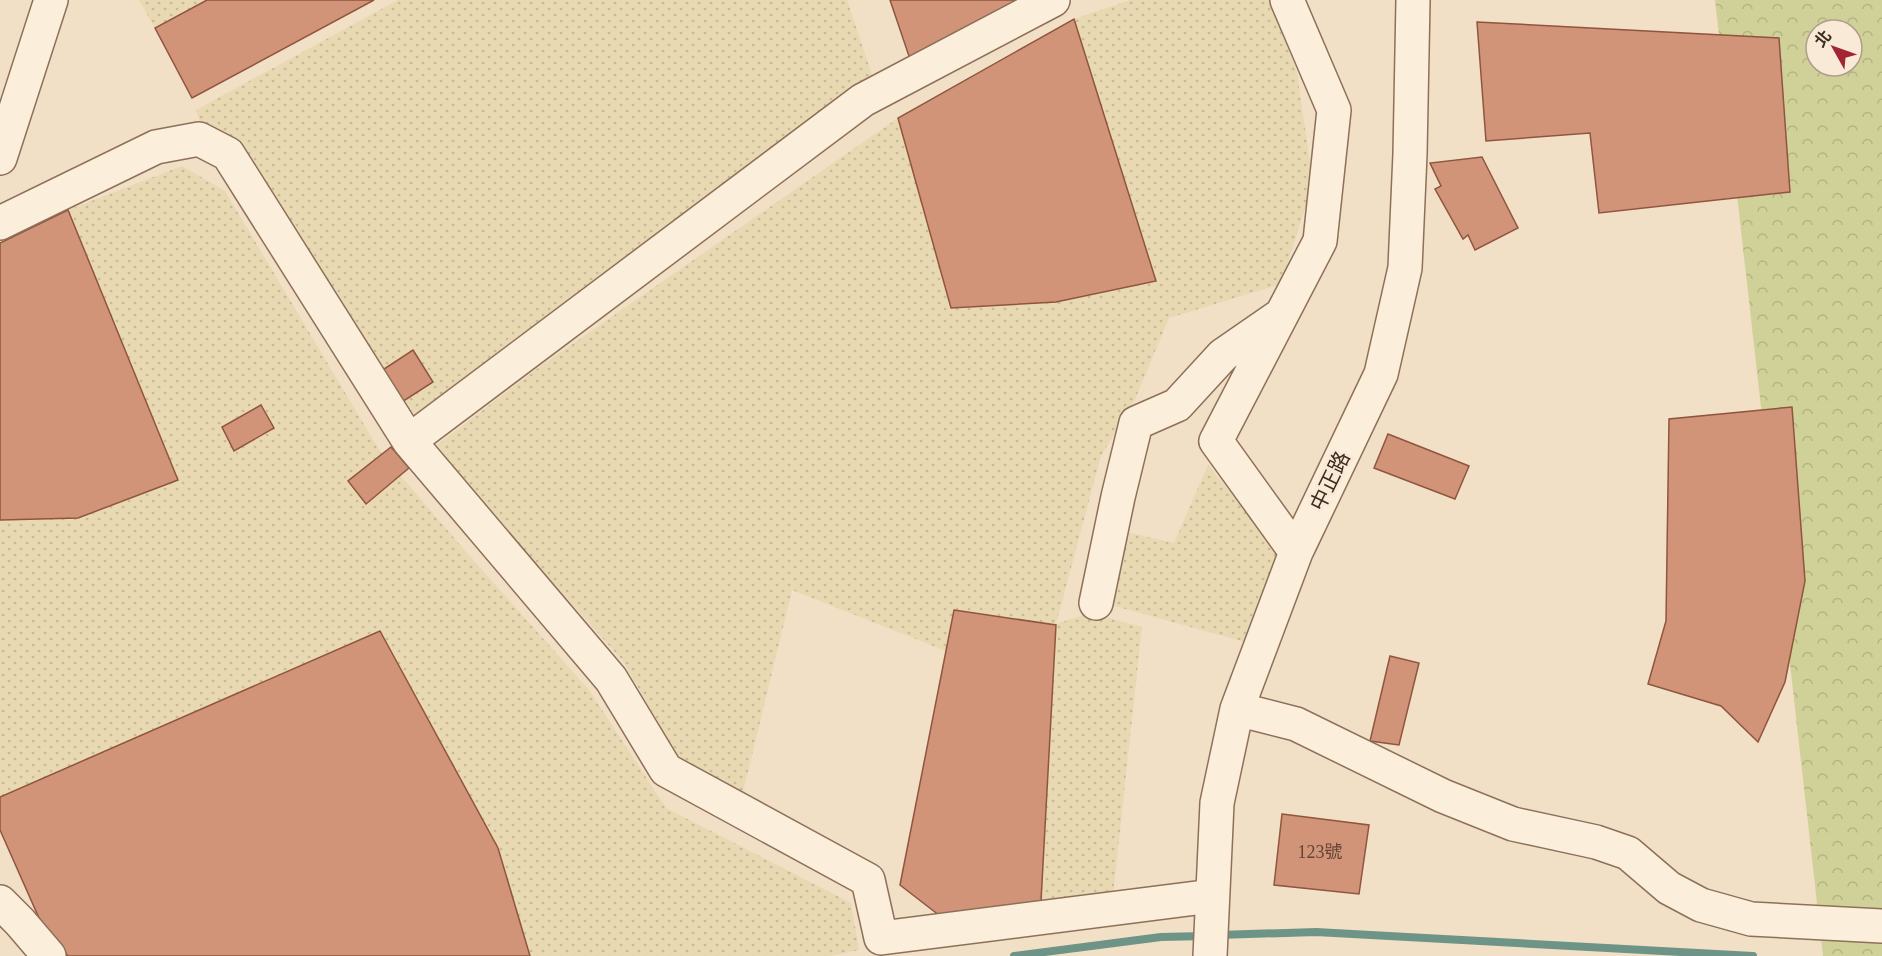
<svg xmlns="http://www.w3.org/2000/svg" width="1882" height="956" viewBox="0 0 1882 956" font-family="'Times New Roman','Noto Sans TC',serif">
<defs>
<pattern id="farmland-dots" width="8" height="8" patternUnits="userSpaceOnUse" patternTransform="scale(1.5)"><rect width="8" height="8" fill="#e8d9b2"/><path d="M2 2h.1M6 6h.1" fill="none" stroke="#c8ba99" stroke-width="1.8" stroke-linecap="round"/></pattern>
<pattern id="forest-crowns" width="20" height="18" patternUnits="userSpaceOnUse" patternTransform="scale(1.5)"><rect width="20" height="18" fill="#d0d198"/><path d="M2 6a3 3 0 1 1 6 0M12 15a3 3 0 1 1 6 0" fill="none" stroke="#b4b483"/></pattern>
</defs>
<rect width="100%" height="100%" fill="#f1dfc6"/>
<path fill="url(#farmland-dots)" d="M139 0H207L155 28Z
M398 0H847L873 78 418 420 241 151 203 130 196 110Z
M1130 0H1270L1297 73 1313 183 1281 284 1169 318 1134 402 1101 456 1056 624 1090 613 1142 627 1113 895 1041 901 1056 625 954 610 946 651 792 590 743 792 679 758 622 660 504 528 437 445 538 368 898 118 951 308 1056 302 1156 281 1074 19Z
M182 166 225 191 381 453 467 553 589 690 666 808 851 903 859 950 831 956H530L498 848 380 631 0 797V520L78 518 178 480 68 210Z
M1208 465 1279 552 1245 642 1107 604 1122 531 1174 543Z"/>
<path fill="url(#forest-crowns)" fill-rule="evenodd" d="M1715 0H1882V956H1823ZM1816 30H1852V66H1816Z"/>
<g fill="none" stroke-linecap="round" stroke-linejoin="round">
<path stroke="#6d9486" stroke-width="8" d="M1218 935 1316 932 1753 956
M1014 956 1161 937 1205 936"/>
</g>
<path fill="#d29479" stroke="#8f553e" stroke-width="1.5" d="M207 0H374L192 98 155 28Z
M890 0H1033L911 62Z
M1074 19 1156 281 1056 302 951 308 898 118Z
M1477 22 1779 38 1790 192 1599 213 1590 133 1486 141Z
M1482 157 1518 228 1475 250 1468 235 1463 239 1435 189 1441 186 1430 163Z
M68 210 178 480 78 518 0 520V243Z
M413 350 433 382 402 402 381 371Z
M261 405 274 428 234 451 222 427Z
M1792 407 1805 581 1785 682 1758 742 1721 706 1648 684 1666 621 1669 419Z
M1388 434 1469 466 1455 499 1374 468Z
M391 447 409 468 366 504 348 481Z
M954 610 1056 625 1041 901 944 919 900 885Z
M380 631 498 848 530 956H68L39 918 0 830V797Z
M1390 656 1419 663 1399 745 1370 741Z
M1282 814 1369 825 1359 894 1274 885Z"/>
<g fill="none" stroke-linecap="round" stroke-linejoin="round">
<defs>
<path id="minor" d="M1287 0 1334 110 1320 241 1216 441 1296 552
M0 158 51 0
M0 223 156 147 199 139 228 154 409 441 611 679 666 770 868 880 881 938 1212 896
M409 441 863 100 1053 0
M1096 603 1118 497 1136 423 1177 405 1223 355 1278 317
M1237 709 1296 724 1443 796 1513 824 1596 842 1628 853 1669 888 1701 905 1751 919 1882 926
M0 902 20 922 49 956
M1210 956 1217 803 1237 709 1296 552 1381 374 1405 268 1410 154 1413 0"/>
</defs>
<use href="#minor" stroke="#8e705a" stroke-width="36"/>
<use href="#minor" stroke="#fbeeda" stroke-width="33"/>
</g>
<g text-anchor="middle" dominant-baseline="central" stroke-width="6" stroke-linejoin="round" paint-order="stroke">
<g font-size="18" fill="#634435">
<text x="1320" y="852">123號</text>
</g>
<g font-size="21" fill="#3e2a1e" stroke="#f8ead6">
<text transform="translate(1330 481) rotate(-64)">中正路</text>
</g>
</g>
<g transform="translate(1834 48) rotate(310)"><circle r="28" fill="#f8ead6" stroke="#ae9d8c" stroke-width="1.5"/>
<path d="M0-4.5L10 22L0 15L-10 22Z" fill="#a22534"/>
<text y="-9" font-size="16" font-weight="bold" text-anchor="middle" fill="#3e2a1e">北</text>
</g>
</svg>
